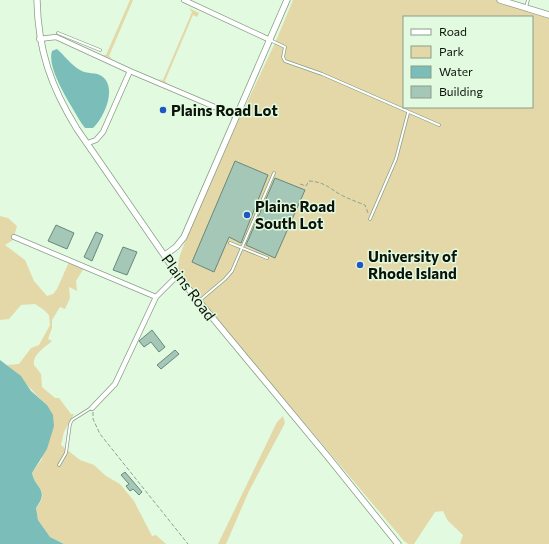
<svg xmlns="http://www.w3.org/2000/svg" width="549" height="544" viewBox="0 0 549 544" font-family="Commissioner,sans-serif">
<rect width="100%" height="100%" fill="#e2fae0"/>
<path fill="#e4d8a9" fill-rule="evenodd" d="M130 0H133L109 56 112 59 102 55H106Z
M293 0H501L549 14V544H460L463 535 448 521 443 511 435 512 414 544H408L404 541 183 279 178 268 179 258 198 206 275 43ZM404 17H532V107H404Z
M189 8 199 13 197 17 193 15 165 81 168 84 158 79 163 80 192 12Z
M0 216 8 218 17 226 13 240 5 245 25 260 34 281 47 296 53 294 57 289 69 262 84 268 76 281 77 291 69 287 70 298 65 309 60 307 52 320V328L48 339 52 341C45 347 32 355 34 365L41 374 42 387 55 398H59L71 414H74L64 432 61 445 80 460 94 465 106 476 120 484 134 501 152 536 156 535 166 544H64L50 537 38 520 36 508C51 490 35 489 32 473L42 459 47 405C32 392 22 377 7 365L19 364 31 348 39 345 50 325 49 315 44 310 35 304 21 305 9 319 0 320Z
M283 416 285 423 249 491 226 544H218L277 422Z"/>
<path fill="#7bbdb9" d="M57 49C65 56 71 65 80 70 87 75 96 71 103 77 117 89 104 118 93 128H85L82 124C73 108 46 69 52 51Z
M0 360 21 376 31 391 47 405 53 415 54 426 47 449 32 473C35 489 50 489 36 508L38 520 50 537 64 544H0Z"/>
<path fill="#a4c7b8" stroke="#67887a" d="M235 161 268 175 241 243 229 237 214 272 192 262Z
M275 178 305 190 275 258 246 245Z
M56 225 74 233 67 249 48 241Z
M96 232 103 235 92 261 84 257Z
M123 247 137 252 127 275 113 270Z
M152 330 165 347 159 352 151 342 144 347 139 341Z
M175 350 179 354 161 369 157 365Z
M125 472 142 492 139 495 133 489 130 491 126 486 129 484 121 475Z"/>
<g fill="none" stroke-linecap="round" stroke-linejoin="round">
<defs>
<path id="service" d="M526 7 528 0
M58 33 100 50
M270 40 285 47 283 57 285 61 322 74 439 125
M370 219 396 159 408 113
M230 243 267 258
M199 301 225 279 232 271 274 173
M59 465 66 453 70 424 72 420 91 408"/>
<path id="minor" d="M184 0 270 40
M39 39 56 37 130 71 236 116
M88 143 96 140 103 132 130 71
M14 237 156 297
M92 408 115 384 156 297 178 275"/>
<path id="tertiary" d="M37 0C38 50 51 87 77 129L182 281 328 457 398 544
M500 0 549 15
M165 255 176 247 184 237 287 0"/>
</defs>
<use href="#service" stroke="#899f87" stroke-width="3.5"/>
<use href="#minor" stroke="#899f87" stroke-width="6"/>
<use href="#tertiary" stroke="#899f87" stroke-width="7"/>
<path stroke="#90a28f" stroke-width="1" stroke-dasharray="4 2" stroke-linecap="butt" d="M300 184 306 186 309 181C325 182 329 188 341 195 349 199 357 202 365 205L368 213
M93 412V419L100 434 188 544"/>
<use href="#service" stroke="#fff" stroke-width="2"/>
<use href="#minor" stroke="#fff" stroke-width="4.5"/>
<use href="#tertiary" stroke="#fff" stroke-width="5.5"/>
</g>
<g fill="#1f57c4" stroke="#e2fae0" stroke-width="1.5">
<circle cx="163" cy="110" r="4"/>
<circle cx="247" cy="215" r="4"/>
<circle cx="360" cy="265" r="4"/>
</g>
<g text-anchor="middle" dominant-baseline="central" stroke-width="3" stroke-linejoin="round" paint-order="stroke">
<g font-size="15" font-weight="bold" fill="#0b130a" stroke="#e2fae0" text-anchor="start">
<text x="171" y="110">Plains Road Lot</text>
<text x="255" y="206">Plains Road<tspan x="255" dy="17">South Lot</tspan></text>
<text x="368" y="256">University of<tspan x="368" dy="17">Rhode Island</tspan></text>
</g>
<g font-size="15" fill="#0b130a" stroke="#e2fae0">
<text transform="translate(189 287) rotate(53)">Plains Road</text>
</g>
</g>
<rect x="403" y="16" width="130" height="92" fill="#e2fae0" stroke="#8c9e8a"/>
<rect x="411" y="29" width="20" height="6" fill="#ffffff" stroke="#8c9e8a"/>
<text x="439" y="36" font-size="12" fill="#0b130a">Road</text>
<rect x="411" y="46" width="20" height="12" fill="#e4d8a9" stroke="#8c9e8a"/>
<text x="439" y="56" font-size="12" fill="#0b130a">Park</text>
<rect x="411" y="66" width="20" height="12" fill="#7bbdb9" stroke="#8c9e8a"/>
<text x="439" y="76" font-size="12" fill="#0b130a">Water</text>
<rect x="411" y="86" width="20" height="12" fill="#a4c7b8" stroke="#8c9e8a"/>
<text x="439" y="96" font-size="12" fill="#0b130a">Building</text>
</svg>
